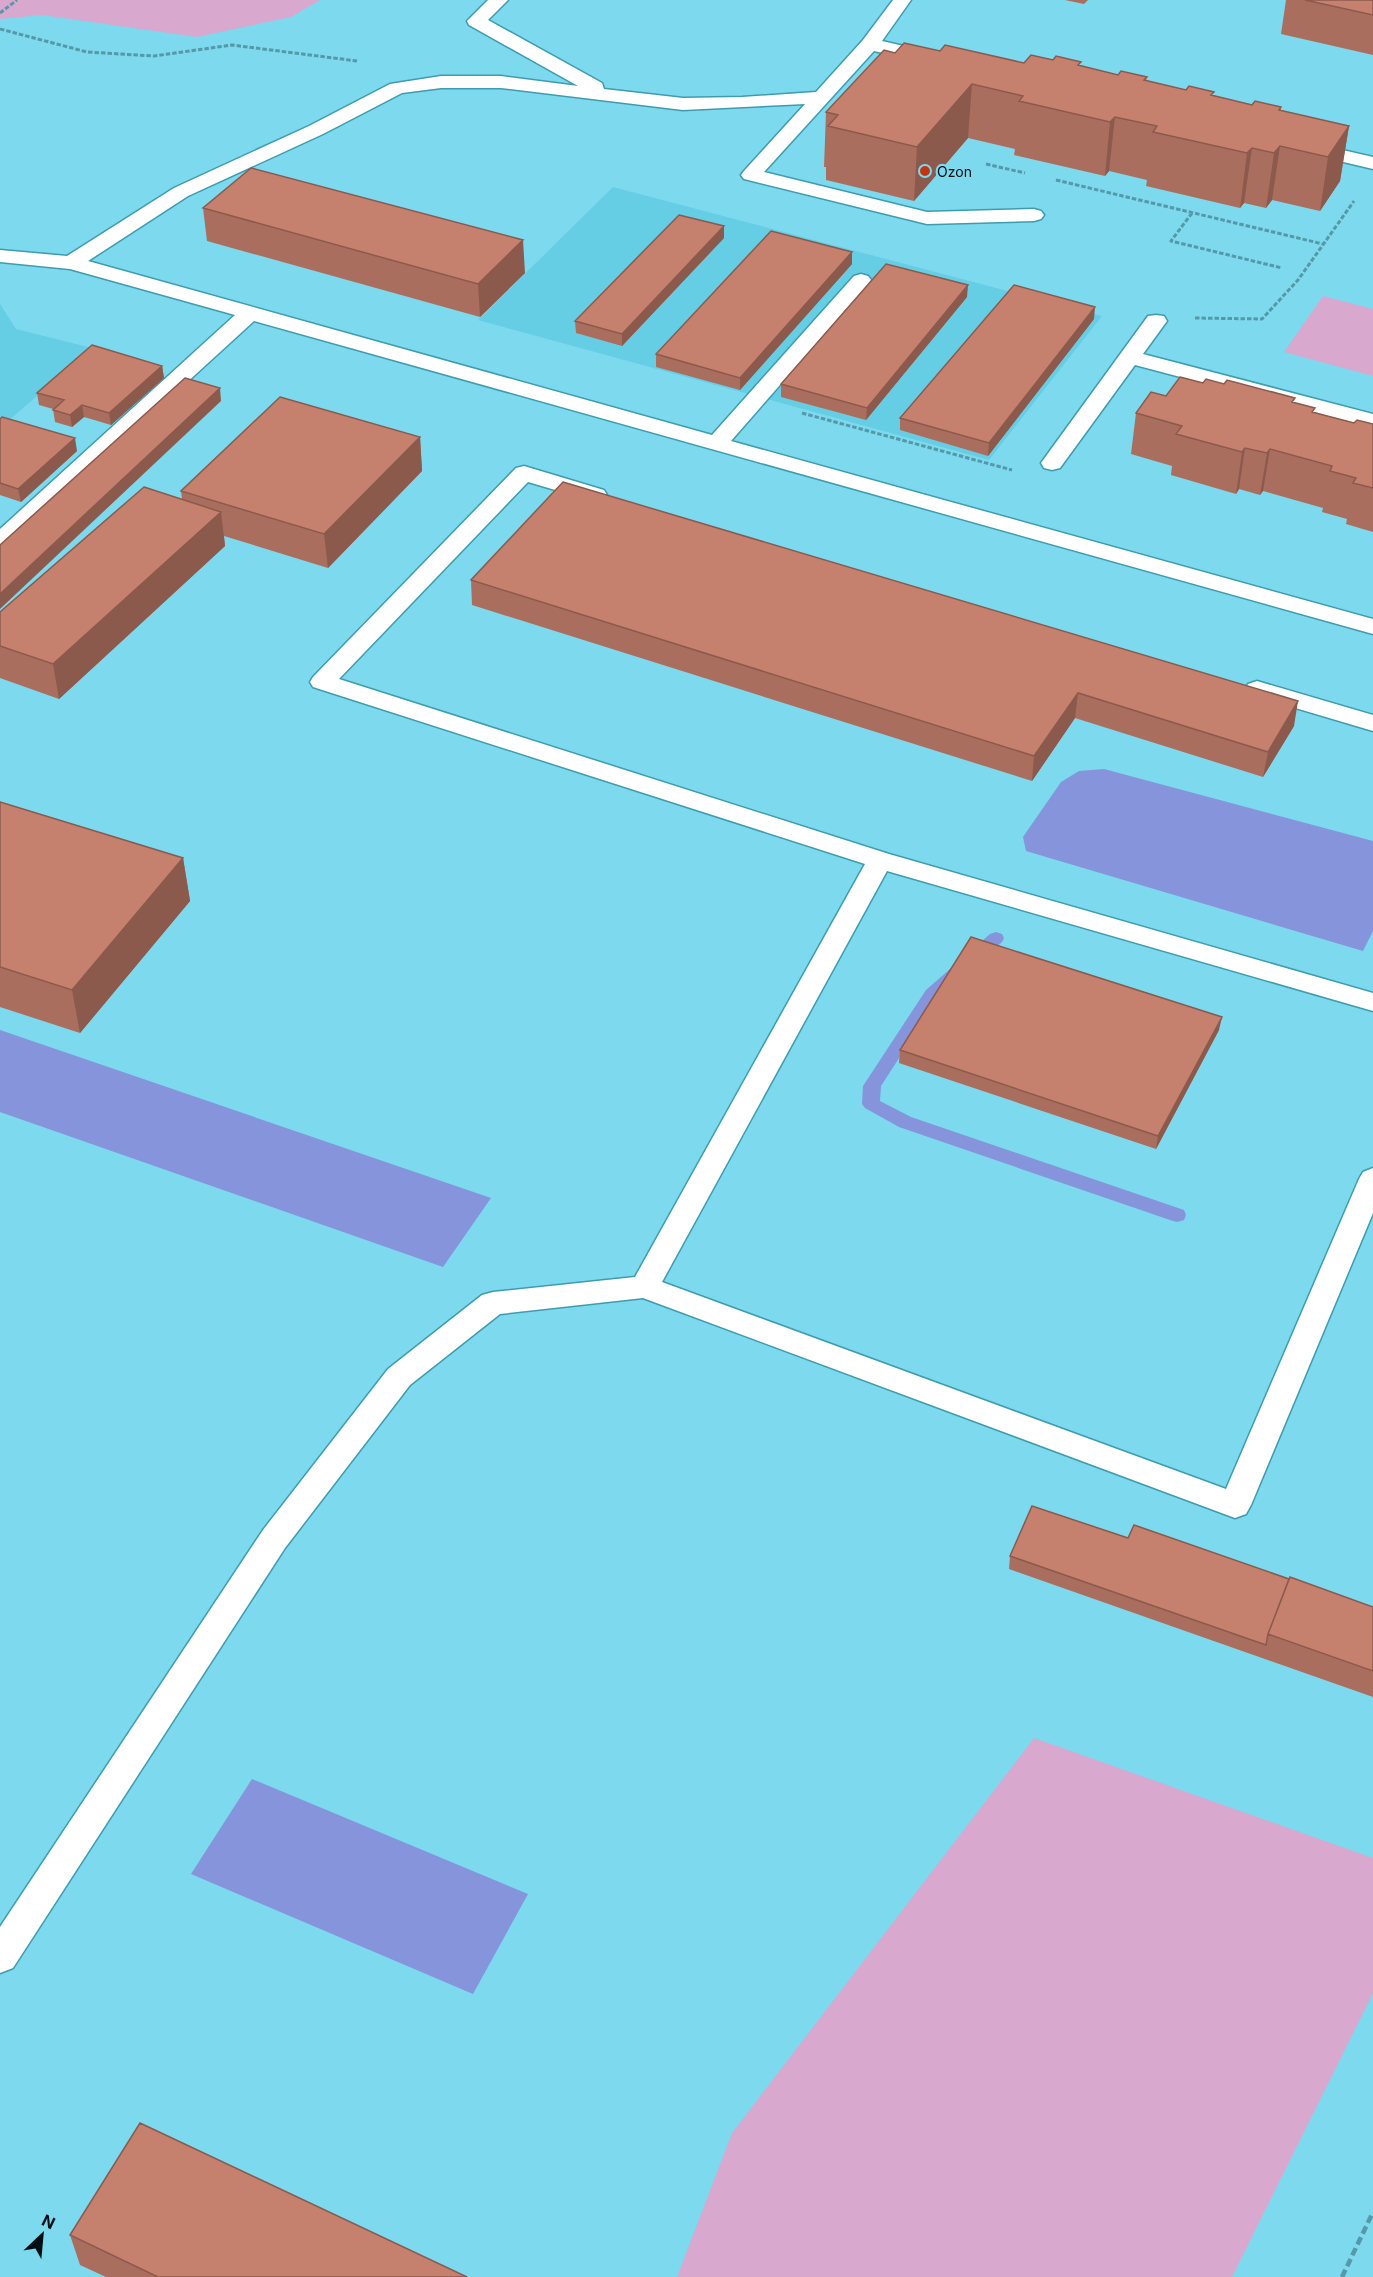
<svg xmlns="http://www.w3.org/2000/svg" width="1373" height="2277" viewBox="0 0 1373 2277" font-family="Inter,sans-serif">
<rect width="100%" height="100%" fill="#7dd9ee"/>
<path fill="#65cee5" d="M613 187 1102 316 989 460 478 320Z
M0 304 16 329 92 348 0 428Z"/>
<path fill="#d8a8ce" d="M0 0H320L291 17 197 37 42 15 0 19Z
M1323 296 1373 309V376L1284 352Z
M1034 1738 1373 1858V1993L1232 2277H677L732 2133Z"/>
<path fill="#8594db" d="M1104 769 1373 841V931L1363 951 1026 851 1023 837 1061 782 1079 771Z
M0 1030 491 1198 443 1267 0 1112Z
M252 1779 528 1894 473 1994 191 1874Z"/>
<g fill="none" stroke-linecap="round" stroke-linejoin="round">
<path fill="#8594db" fill-rule="evenodd" d="M996 932 1002 934 1004 938 1002 942 938 998 881 1086 880 1101 911 1117 1184 1210 1186 1215 1184 1220 1177 1222 1170 1220 899 1127 865 1108 862 1104 863 1086 926 990 990 934Z"/>
<defs>
<path id="service" d="M488 0H508L488 20 602 83 604 89 683 98 742 97 816 92 863 40 893 0H911L882 41 943 55 945 59 943 63 936 65 874 51 764 172 927 212 1034 209 1041 211 1044 215 1041 219 1034 221 927 224 744 179 741 175 744 171 805 104 683 110 501 88H441L402 93 323 134 188 196 88 261 712 435 854 276 861 274 868 276 871 280 868 284 731 441 1373 619V634L254 321 8 546 0 548V529L235 315 70 269 0 262V250L67 256 174 188 309 126 390 84 441 76H501L578 86 469 25 467 21Z
M1308 142 1373 157V169L1301 152 1298 148 1301 144Z
M1156 315 1164 316 1167 321 1143 354 1373 414V428L1135 365 1060 468 1052 470 1044 468 1041 463 1148 316Z
M524 466 604 490 607 495 604 500 596 502 528 482 339 679 889 854 1373 993V1011L887 871 662 1282 1226 1489 1359 1179 1363 1172 1373 1168V1213L1251 1505 1246 1514 1235 1518 643 1298 500 1314 410 1385 285 1548 13 1968 0 1973V1927L263 1530 388 1369 482 1295 493 1292 635 1277 865 864 313 687 310 682 313 677 516 468Z
M1257 681 1373 715V731L1248 694 1245 689 1248 684Z"/>
</defs>
<use href="#service" stroke="#3e9cb0" stroke-width="3"/>
<path stroke="#5599a9" stroke-width="3" stroke-dasharray="4.5 2" stroke-linecap="butt" d="M0 13 17 0
M0 29 87 52 154 56 232 45 357 61
M986 164 1025 173
M1056 180 1323 244
M1192 213 1171 241 1282 268
M1195 318 1262 319 1298 280 1354 201
M802 413 1012 470"/>
<path stroke="#5599a9" stroke-width="4.5" stroke-dasharray="8 4" stroke-linecap="butt" d="M1342 2277 1373 2212"/>
<use href="#service" fill="#fff" fill-rule="evenodd"/>
</g>
<path fill="#aa6e5f" d="M1065 0H1088L1084 4Z
M1286 0H1373V55L1281 34Z
M940 51 1024 63 1080 66 1118 75 1147 77 1146 81 1349 126 1340 181 1320 211 1272 200 1266 208 1244 203 1240 208 1146 186 1147 180 1109 171 1105 176 1014 155 1015 149 968 138 914 201 826 180V167H824L826 112 895 53Z
M203 208 525 273 480 317 207 241Z
M724 238 622 346 576 333 575 321Z
M852 252V264L740 390 656 367V354Z
M967 297 866 420 781 397V384Z
M1094 319 988 456 900 430V418Z
M162 366 164 378 111 425 84 417 72 427 55 422 53 409 39 405 37 393Z
M1203 383 1294 403 1314 413 1354 423 1373 424V532L1346 524 1347 519 1322 512 1323 508 1263 491 1260 495 1239 489 1236 494 1171 475 1172 466 1131 454 1136 413 1166 396Z
M0 419 77 451 21 502 0 495Z
M420 437 422 471 328 568 224 536 225 546 59 699 0 678V612L182 499 181 491Z
M471 580 1294 726 1263 777 1075 718 1032 781 472 605Z
M0 802 183 858 190 901 80 1033 0 1007Z
M1219 1030 1156 1149 899 1063 900 1050Z
M1128 1538 1289 1579 1373 1607V1697L1009 1569 1010 1556Z
M70 2235 467 2277H106L80 2265Z"/>
<path fill="#8b5a4d" d="M972 84 968 138 914 201 917 147Z
M1281 107 1275 153 1280 146 1272 200 1266 208 1274 153 1279 110Z
M1115 117 1109 171 1105 176 1110 122Z
M1349 126 1340 181 1320 211 1328 157Z
M1252 148 1244 203 1240 208 1247 153Z
M724 226V238L622 346V334Z
M523 240 525 273 480 317 478 284Z
M852 252V264L740 390V378Z
M968 285 967 297 866 420 867 408Z
M1095 307 1094 319 988 456 989 443Z
M162 366 164 378 111 425 109 413Z
M220 388 221 401 0 609V594Z
M82 405 84 417 72 427 70 415Z
M420 437 422 471 328 568 324 534Z
M75 438 77 451 21 502 18 489Z
M1245 448 1239 489 1236 494 1242 452Z
M1270 449 1263 491 1260 495 1267 453Z
M221 512 225 546 59 699 53 664Z
M1078 693 1075 718 1032 781 1034 756Z
M1298 701 1294 726 1263 777 1268 752Z
M183 858 190 901 80 1033 72 990Z
M1222 1017 1219 1030 1156 1149 1158 1136Z"/>
<path fill="#c6806e" stroke="#8b5a4d" stroke-width="1.5" d="M1305 0H1373V15Z
M904 43 940 51 945 45 1024 63 1031 55 1053 60 1056 56 1081 62 1078 65 1118 75 1121 71 1147 77 1144 80 1186 90 1189 86 1214 92 1211 95 1252 105 1255 101 1281 107 1279 110 1349 126 1328 157 1280 146 1274 153 1252 148 1247 153 1153 132 1157 126 1115 117 1110 122 1019 101 1023 96 972 84 917 147 828 126 838 115 826 112 884 50 895 53Z
M251 168 523 240 478 284 203 208Z
M679 215 724 226 622 334 575 321Z
M771 231 852 252 740 378 656 354Z
M886 264 968 285 867 408 781 384Z
M1014 285 1095 307 989 443 900 418Z
M92 345 162 366 109 413 82 405 70 415 53 410 64 400 37 393Z
M1180 377 1203 383 1206 379 1224 384 1227 380 1295 398 1292 402 1315 408 1312 412 1354 423 1357 420 1373 424V488L1353 483 1356 478 1330 471 1332 466 1270 449 1267 453 1245 448 1242 452 1176 434 1182 426 1136 413 1151 392 1166 396Z
M185 378 220 388 0 594V545Z
M280 397 420 437 324 534 181 491Z
M2 417 75 438 18 489 0 483V419Z
M563 482 1298 701 1268 752 1078 693 1034 756 471 580Z
M144 487 221 512 53 664 0 646V612Z
M0 802 183 858 72 990 0 967Z
M971 937 1222 1017 1158 1136 900 1050Z
M1032 1506 1128 1538 1134 1525 1289 1579 1268 1634 1266 1645 1010 1556Z
M1290 1577 1373 1607V1671L1268 1634Z
M140 2123 467 2277H158L70 2235Z"/>
<circle fill="#c03613" stroke="#7dd9ee" stroke-width="2" cx="925" cy="171" r="6"/>
<g text-anchor="middle" dominant-baseline="central" stroke-width="4.5" stroke-linejoin="round" paint-order="stroke">
<g font-size="14" fill="#000f13" stroke="#7dd9ee" text-anchor="start">
<text x="937" y="171">Ozon</text>
</g>
</g>
<g transform="translate(42 2235) rotate(26)" stroke="#7dd9ee" stroke-width="4.5" paint-order="stroke">
<path d="M0-4.5L10 22L0 15L-10 22Z" fill="#000f13"/>
<text y="-9" font-size="16" font-weight="bold" text-anchor="middle" fill="#000f13">N</text>
</g>
</svg>
